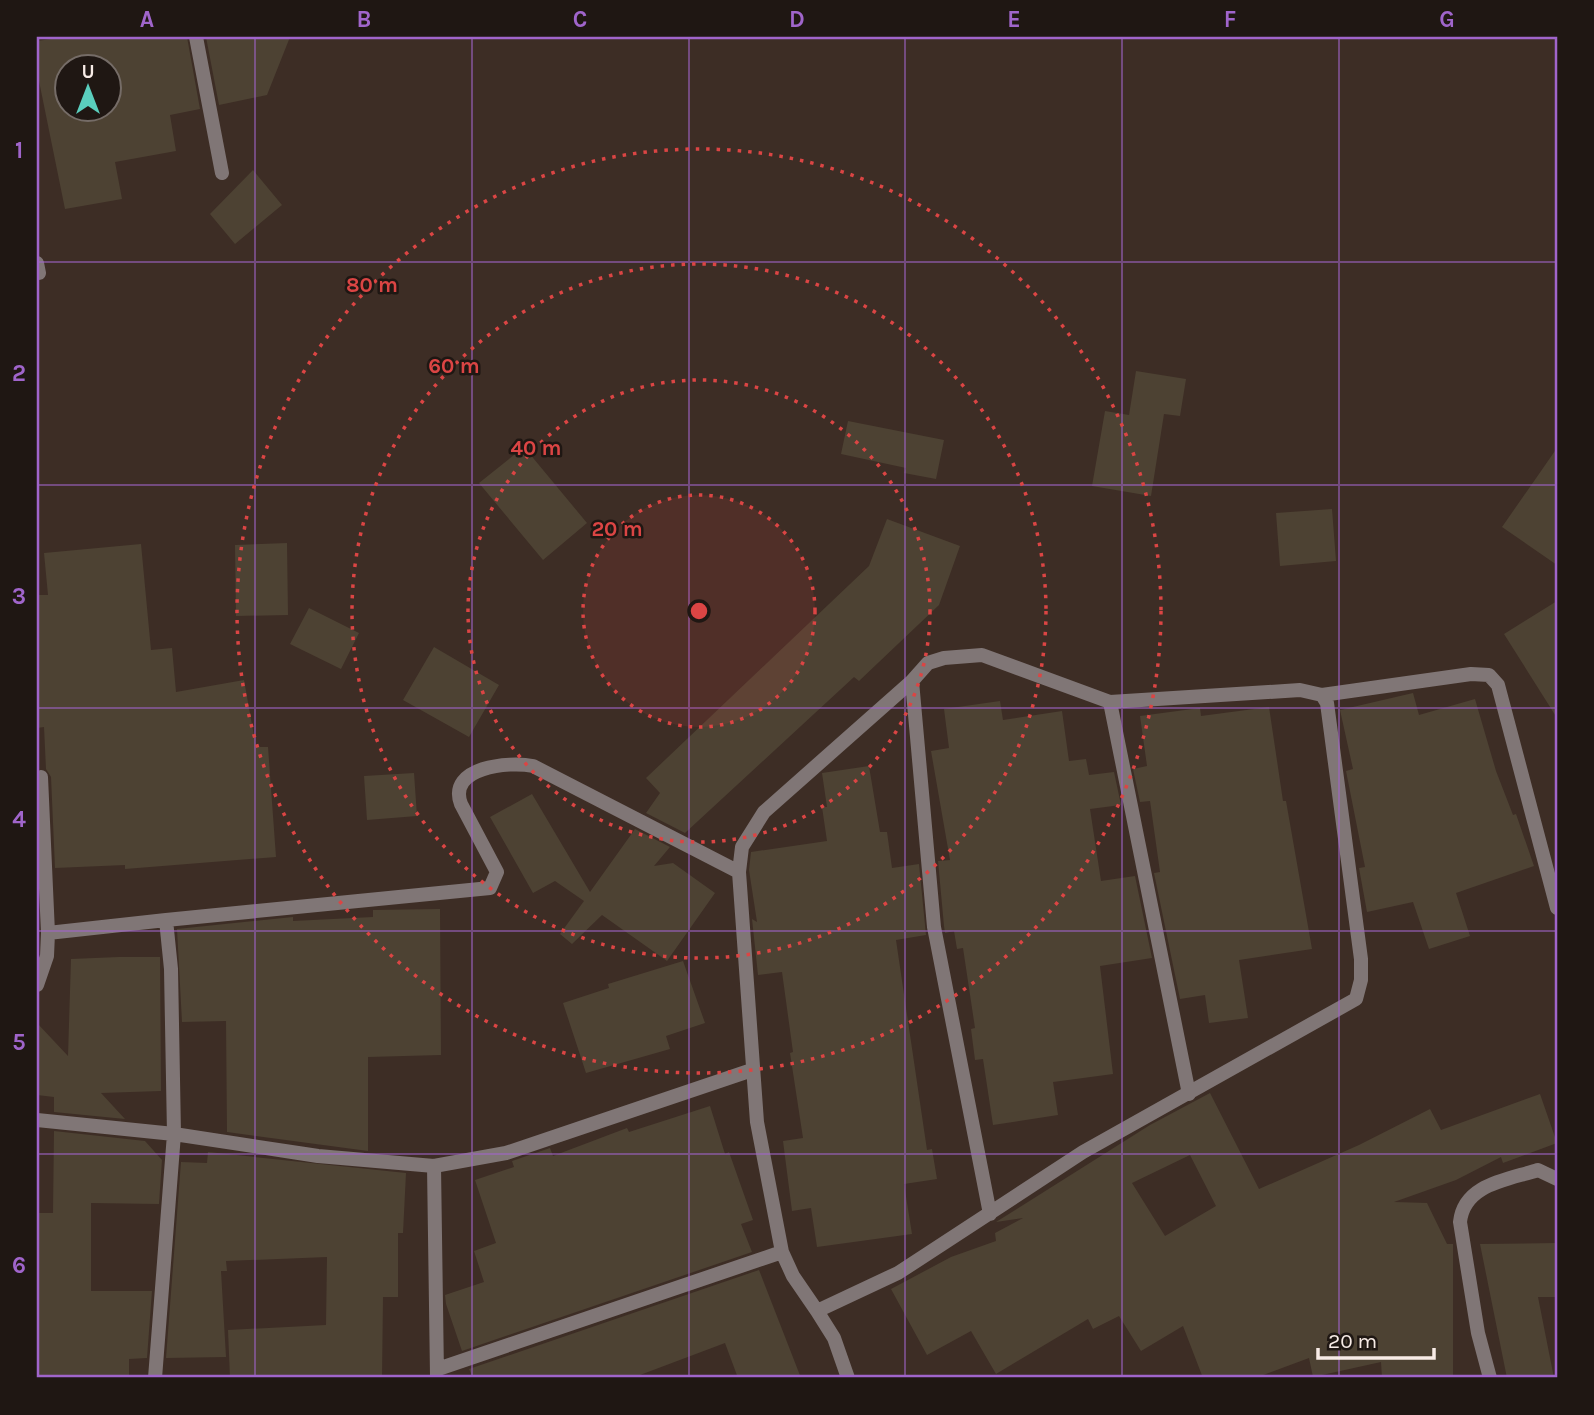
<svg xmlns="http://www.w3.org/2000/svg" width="1594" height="1415" viewBox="0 0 1594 1415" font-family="Karla,sans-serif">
<rect width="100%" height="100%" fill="#3d2d25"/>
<path fill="#4d4233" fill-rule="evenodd" d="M65 37H187L200 109 170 115 176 151 115 162 122 199 65 209 39 81H37V41ZM66 66H108V108H66Z
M206 37H290L267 95 219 105Z
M253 170 282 205 235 244 210 214Z
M1136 371 1186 379 1180 416 1164 414 1151 496 1092 486 1105 411 1129 415Z
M848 421 944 440 936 479 904 473 906 468 841 454Z
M524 447 587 523 543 560 479 483Z
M1557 448V565L1502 527Z
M1332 509 1336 561 1280 566 1276 513Z
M887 519 960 546 939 605 859 681 854 677 685 833 646 813 660 793 646 778 869 566Z
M287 543 288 615 236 616 235 545Z
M141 544 151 650 172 648 176 692 244 680 256 747H268L276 857 125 869V865L55 868 51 777 46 769 44 727 37 728V595H48L44 553Z
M1557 601V718L1504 634Z
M309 608 359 633 341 669 290 644Z
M434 647 499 685 469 737 403 700Z
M1413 693 1419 715 1475 699 1496 771 1513 815 1516 814 1534 866 1456 893 1470 936 1429 949 1413 902 1367 912 1359 868 1365 867 1346 771 1353 769 1340 710Z
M1000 701 1003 720 1062 711 1069 761 1086 759 1089 775 1114 772 1121 805 1090 809 1101 881 1135 876 1152 958 1100 966 1113 1074 1053 1082 1058 1115 993 1125 983 1059 975 1060 971 1029 975 1028 963 948 957 949 954 931 945 933 944 926 938 861 950 860 931 751 949 748 944 709Z
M1269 707 1283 801H1286L1312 949 1239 960 1248 1018 1209 1023 1205 995 1180 999 1154 873 1160 872 1150 801 1140 802 1133 769 1147 766 1140 716 1200 708 1201 716Z
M869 766 880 832H887L892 868 919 864 926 935 896 940 927 1150 932 1149 937 1179 904 1184 912 1234 817 1247 811 1208 792 1211 783 1141 803 1138 790 1053 793 1052 782 972 758 975 752 919 757 922 749 870 751 852 827 841 822 807H827L822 773Z
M414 773 417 816 367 820 364 776Z
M532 794 590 892 635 829 670 847 654 866 673 863 715 893 667 961 602 915 572 944 560 934 584 901 555 881 533 893 490 817Z
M440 909 441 1055 368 1057V1151L227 1132 226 1021 182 1022 177 929 293 917V921L373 917V910Z
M119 957H160L161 1091 101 1093 125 1119 54 1112V1097L37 1095V1023L68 1056 71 959Z
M683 961 705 1023 666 1036 670 1049 586 1073 563 1003 609 988 608 984Z
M1210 1093 1259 1189 1359 1145 1430 1109 1441 1130 1540 1094 1557 1143 1503 1163 1501 1157 1456 1180 1394 1202 1427 1203 1447 1244H1453V1378H1382L1381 1362 1313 1377 1309 1358 1255 1378H1203L1183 1326 1141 1351 1119 1316 1093 1329 1088 1319 996 1374 971 1331 927 1355 891 1289 951 1257 996 1241 995 1233 1023 1218 996 1222 1150 1125ZM1190 1155 1216 1206 1165 1236 1132 1183Z
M710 1106 725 1154 729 1152 753 1220 741 1224 752 1252 462 1351 446 1304 445 1295 484 1282 474 1251 496 1243 475 1180 514 1167 512 1161 550 1148 553 1156 627 1128 629 1132Z
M54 1131 145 1141 162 1160 159 1204 91 1203V1291H152L147 1358 129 1359V1378H37V1213H53Z
M208 1152 406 1173 403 1233H398V1297H383L382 1378H230L228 1330 326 1325 327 1257 226 1261 227 1271H221L226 1357 166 1358 181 1162 207 1163Z
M1557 1243V1297H1538L1554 1378H1507L1480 1244Z
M759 1270 801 1378H738L725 1343 632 1378H473L469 1369Z"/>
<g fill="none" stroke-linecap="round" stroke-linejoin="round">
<path stroke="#807676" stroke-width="14" d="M196 37 222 173
M37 263 39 273
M1322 695 1471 674 1489 675 1498 685 1557 908
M1110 702 1189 1094
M41 777 48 933
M37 985 47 956 48 933 166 920
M37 1120 174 1134 318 1156 434 1166 506 1153 752 1070
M434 1166 437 1375
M817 1311 793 1276 782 1252 757 1122 739 872 742 847 764 812 912 681
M438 1369 782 1252
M155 1378 174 1134 171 969 166 920 490 888 497 872 461 804C447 767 509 761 533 766L739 872
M848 1378 834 1338 817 1311 898 1273 1083 1152 1356 999 1361 980V959L1327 703 1322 695 1300 690 1110 702 982 655 944 658 928 663 912 681 934 927 990 1214
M1490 1378 1478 1333 1460 1222C1464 1184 1507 1180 1538 1170L1557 1179"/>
</g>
<path fill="none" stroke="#a065cb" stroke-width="2" stroke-opacity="0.55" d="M255 37V1378M472 37V1378M689 37V1378M905 37V1378M1122 37V1378M1339 37V1378M37 262H1557M37 485H1557M37 708H1557M37 931H1557M37 1154H1557"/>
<circle cx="699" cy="611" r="116" fill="#db4544" fill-opacity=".12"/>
<g fill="none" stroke="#db4544" stroke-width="3.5" stroke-dasharray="3.5 7">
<circle cx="699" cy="611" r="116"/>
<circle cx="699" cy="611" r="231"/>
<circle cx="699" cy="611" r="347"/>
<circle cx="699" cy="611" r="462"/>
</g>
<circle cx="699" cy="611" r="10" fill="#db4544" stroke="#1f1713" stroke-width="3.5"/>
<g font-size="21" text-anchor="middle" font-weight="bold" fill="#db4544" stroke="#1f1713" stroke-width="5" stroke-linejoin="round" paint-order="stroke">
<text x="372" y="292">80 m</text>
<text x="454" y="373">60 m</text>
<text x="536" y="455">40 m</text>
<text x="617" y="536">20 m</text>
</g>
<rect width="1594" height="1415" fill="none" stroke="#1f1713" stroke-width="77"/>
<g transform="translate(88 88)"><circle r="33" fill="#1f1713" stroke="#756c67" stroke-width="2"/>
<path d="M0-5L12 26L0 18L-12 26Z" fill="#5acebd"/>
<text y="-10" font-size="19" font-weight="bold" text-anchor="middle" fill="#f7ebe6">U</text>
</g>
<path d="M1318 1348v10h116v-10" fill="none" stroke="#f7ebe6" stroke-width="3.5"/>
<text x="1328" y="1348" font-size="21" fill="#f7ebe6" stroke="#1f1713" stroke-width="5" paint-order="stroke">20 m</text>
<rect x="38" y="38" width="1518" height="1338" fill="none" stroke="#a065cb" stroke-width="2.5"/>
<g font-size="23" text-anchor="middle" font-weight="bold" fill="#a065cb">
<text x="147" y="27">A</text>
<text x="364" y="27">B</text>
<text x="580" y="27">C</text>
<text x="797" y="27">D</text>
<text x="1014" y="27">E</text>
<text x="1230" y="27">F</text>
<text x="1447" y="27">G</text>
<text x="19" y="158">1</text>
<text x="19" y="381">2</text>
<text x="19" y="604">3</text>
<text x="19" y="827">4</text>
<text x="19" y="1050">5</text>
<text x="19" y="1273">6</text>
</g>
</svg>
